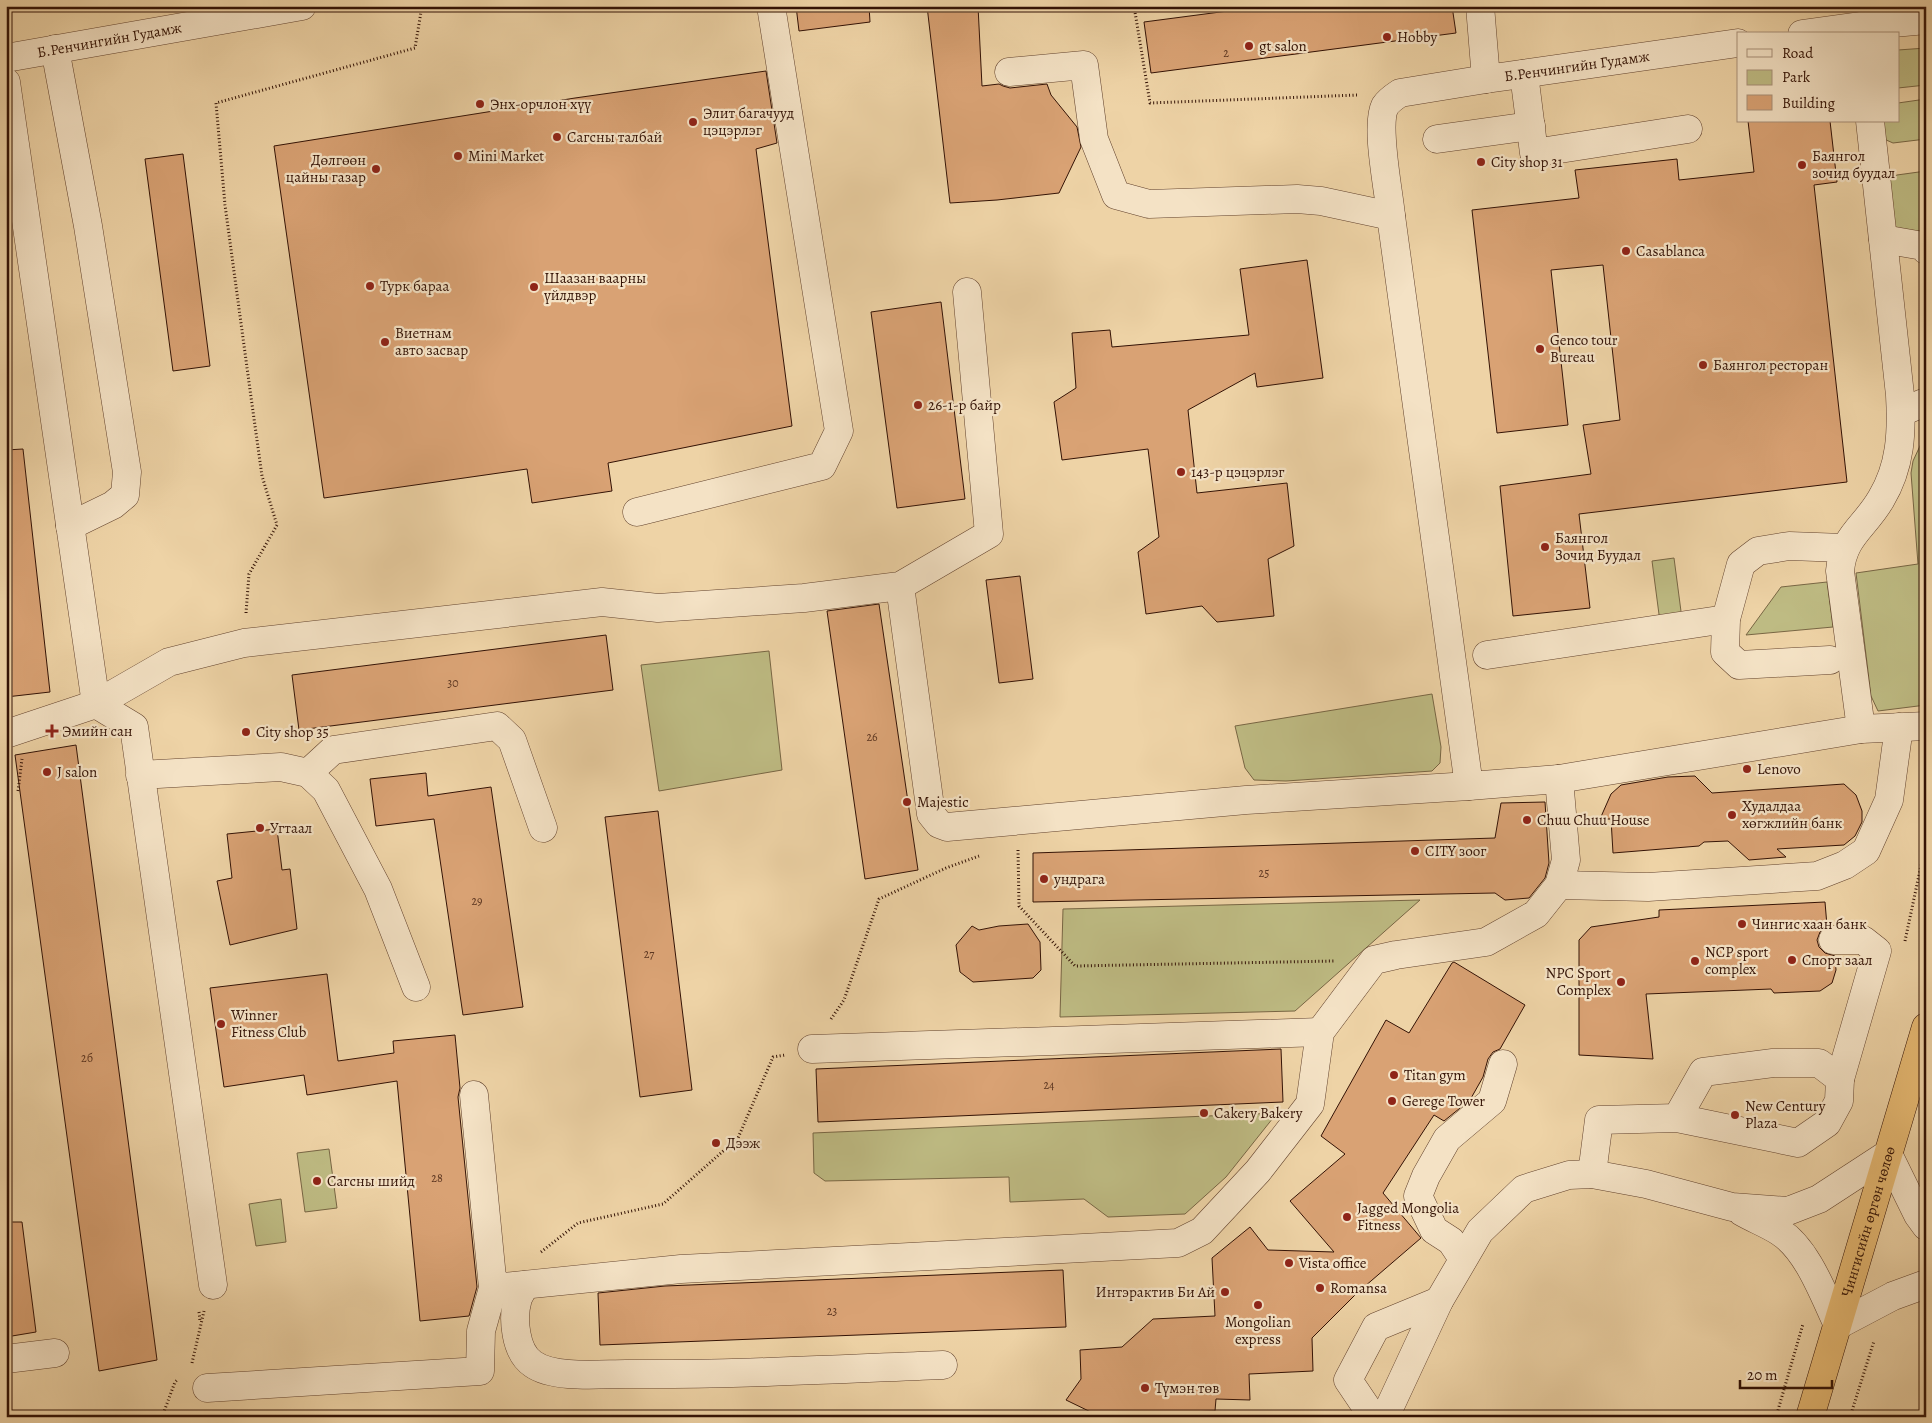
<svg xmlns="http://www.w3.org/2000/svg" width="1932" height="1423" viewBox="0 0 1932 1423" font-family="Alegreya,serif">
<rect width="100%" height="100%" fill="#eed3a6"/>
<filter id="stains"><feTurbulence type="fractalNoise" baseFrequency=".004" numOctaves="4"/><feColorMatrix values="0 0 0 0 .2 0 0 0 0 .09 0 0 0 0 .02 0 0 0 .5 -.17"/></filter>
<radialGradient id="worn" r=".72"><stop offset=".6" stop-color="#630" stop-opacity="0"/><stop offset="1" stop-color="#630" stop-opacity=".3"/></radialGradient>
<path fill="#bebb83" stroke="#786644" d="M1926 48V85L1898 88V50Z
M1926 99V139L1893 143 1884 139 1881 121H1898V103Z
M1926 171V230C1914 232 1902 235 1893 225L1888 180 1897 175Z
M1926 433V705L1878 711 1871 696 1856 573 1918 564 1911 473 1913 461Z
M1674 558 1682 619 1660 622 1652 561Z
M1827 582 1833 627 1746 635 1781 587Z
M769 651 782 770 659 791 641 665Z
M1432 694 1441 747 1440 763 1432 771 1286 781 1254 780 1245 768 1235 726Z
M1420 900 1295 1011 1060 1017 1063 909Z
M1277 1113 1226 1177 1185 1214 1108 1217 1084 1199 1010 1202 1009 1177 825 1181 814 1173 813 1133Z
M329 1149 337 1208 305 1212 297 1153Z
M281 1199 286 1242 256 1246 249 1204Z"/>
<path fill="#d9a274" stroke="#331205" d="M796 6H869L870 22 799 31Z
M927 6H978L982 86 999 84 1003 86 1010 88 1047 84 1051 95 1077 127 1081 147 1059 193 997 200 950 203Z
M1266 6H1452L1456 33 1151 73 1144 22Z
M766 71 777 143 756 149 792 426 608 463 612 491 532 503 527 469 324 498 274 146 575 98Z
M1748 121H1830L1837 182 1814 185 1847 482 1579 514 1590 608 1513 616 1500 486 1591 474 1583 425 1620 420 1603 265 1551 270 1568 425 1497 433 1472 210 1579 198 1575 170 1677 159 1679 180 1754 172Z
M183 154 210 366 173 371 145 159Z
M1307 260 1323 378 1257 387 1255 373 1188 410 1197 493 1287 483 1294 546 1268 559 1274 616 1217 622 1202 606 1146 614 1138 552 1159 537 1148 449 1062 460 1054 402 1076 388 1072 333 1110 330 1112 347 1249 335 1240 269Z
M941 302 965 499 897 508 871 312Z
M23 449 50 692 6 697V450Z
M1020 576 1033 679 999 683 986 580Z
M879 604 918 870 865 879 827 611Z
M606 635 613 690 299 730 292 675Z
M76 745 157 1360 99 1371 15 755Z
M426 773 428 796 491 787 523 1007 463 1015 434 819 376 826 370 779Z
M1695 776 1712 793 1844 784 1856 795 1862 811V822L1855 836 1844 845 1777 849 1786 857 1749 860 1728 841 1704 842 1699 846 1613 853 1611 819H1600L1611 794 1621 785 1668 777Z
M1545 802 1549 863 1545 878 1529 898 1505 900 1495 893 1033 902V853L1495 838 1501 803Z
M658 811 692 1090 640 1097 605 817Z
M277 829 282 870 290 869 297 929 230 945 217 881 232 878 227 834Z
M1825 902 1827 926 1820 932 1817 940 1819 947 1825 953 1835 956 1836 970 1832 983 1820 991 1774 993 1771 989 1646 994 1653 1059 1579 1055V940L1591 927 1659 917V910Z
M1028 924 1040 942 1041 970 1033 978 973 982 960 972 956 945 972 926 979 930 999 926Z
M1454 962 1525 1005 1500 1049 1493 1052 1488 1059 1483 1077 1470 1100 1444 1121 1434 1115 1383 1193 1421 1238 1357 1293 1312 1338 1313 1371 1249 1374 1250 1400 1216 1399 1215 1411 1097 1415 1066 1400 1081 1379 1080 1350 1122 1347 1153 1319 1215 1316 1212 1258 1250 1227 1268 1250 1334 1252 1290 1201 1345 1154 1321 1136 1386 1020 1409 1033 1452 963Z
M327 974 338 1061 394 1053 393 1041 455 1035 460 1088 458 1097 477 1287 469 1316 420 1321 397 1081 307 1095 304 1075 224 1087 210 988Z
M1281 1049 1283 1102 818 1122 816 1069Z
M6 1222H22L36 1332 6 1337Z
M1063 1270 1066 1327 600 1345 598 1293 665 1286Z"/>
<g fill="none" stroke-linecap="round" stroke-linejoin="round">
<defs>
<g id="minor">
<path id="s1" d="M1480 6 1486 79 1738 43"/>
<path d="M1802 34 1860 26 1926 20"/>
<path d="M55 49 88 226 127 472 125 495 113 505 70 526"/>
<path id="s2" d="M6 58 302 6"/>
<path d="M1009 72 1084 65 1094 139 1116 195 1149 204 1297 199 1321 201 1391 216"/>
<path d="M1524 74 1534 153 1688 129"/>
<path d="M6 82 96 704 134 727 213 1285"/>
<path d="M1437 139 1531 126"/>
<path d="M1883 239 1923 246 1926 250"/>
<path d="M1901 412 1926 402"/>
<path d="M637 512 822 466 839 431 771 6"/>
<path d="M900 586 931 814 939 824 947 827 1246 800 1469 786 1559 779 1861 729 1926 726"/>
<path d="M1487 655 1726 619"/>
<path d="M1830 660 1739 665 1725 652 1726 619 1741 564 1758 551 1789 546 1844 548"/>
<path d="M1861 729 1840 571C1843 536 1865 527 1881 499 1901 466 1902 432 1900 395L1870 121"/>
<path d="M6 734 96 704 169 662 244 643 602 602 658 608 804 598 900 586 989 534 967 292"/>
<path d="M308 773 333 750 497 726 512 740 543 828"/>
<path d="M140 775 281 767 308 773 326 790 378 889 416 987"/>
<path d="M1469 786 1391 216C1389 192 1375 126 1385 106 1389 100 1394 97 1400 93L1486 79"/>
<path d="M1559 885 1648 887 1817 876 1845 865 1866 851 1889 800 1899 727"/>
<path d="M1833 940H1863L1877 951 1840 1079"/>
<path d="M812 1049 1320 1032"/>
<path d="M474 1095 493 1288 681 1269 1178 1243 1202 1231 1258 1171 1310 1104 1320 1032 1374 960 1396 955 1486 942 1536 914 1559 885 1566 860 1559 779"/>
<path d="M1592 1174 1599 1120 1677 1118 1798 1143 1827 1123 1839 1101 1840 1079 1819 1063H1773L1703 1072 1677 1118"/>
<path d="M1742 1212C1754 1219 1768 1224 1780 1232 1808 1250 1824 1296 1838 1325L1893 1296 1926 1284"/>
<path d="M1463 1259 1451 1241 1434 1230 1418 1196 1426 1176 1447 1139 1492 1101 1503 1064"/>
<path d="M525 1285C523 1289 520 1294 518 1298 512 1318 515 1352 533 1364 554 1379 601 1374 626 1374 732 1375 838 1369 943 1365"/>
<path d="M6 1359 55 1353"/>
<path d="M207 1388 480 1371 481 1331 493 1288"/>
<path d="M1373 1417 1348 1380 1376 1327 1439 1301"/>
<path d="M1385 1417 1439 1301 1480 1231 1524 1189 1569 1175 1592 1174 1646 1184 1732 1207 1788 1211 1819 1199 1888 1154 1918 1215 1926 1226"/>
</g>
<g id="highway">
<path id="s3" d="M1810 1417 1926 1027"/>
</g>
</defs>
<use href="#minor" stroke="#62422d" stroke-width="29"/>
<use href="#highway" stroke="#331205" stroke-width="29"/>
<path stroke="#331205" stroke-width="3" stroke-dasharray="1 2.5" stroke-linecap="butt" d="M1134 6 1150 103 1357 95
M246 613 249 574 277 525 262 476 251 397 225 205 216 103 415 48 422 6
M18 791 22 759
M1018 850 1019 906 1075 966 1335 961
M1905 941 1926 842
M831 1019 844 1000 879 899 946 868 979 856
M541 1252 578 1223 663 1204 738 1138 773 1057 785 1055
M199 1312 200 1321
M192 1363 204 1311
M162 1417 175 1382 178 1379
M1776 1417 1803 1324
M1850 1417 1874 1341"/>
<use href="#minor" stroke="#f4e2c5" stroke-width="28"/>
<use href="#highway" stroke="#e7ba73" stroke-width="28"/>
</g>
<g fill="#8f2418" stroke="#f4e2c5" stroke-width="2">
<circle cx="1387" cy="37" r="5"/>
<circle cx="1249" cy="46" r="5"/>
<circle cx="480" cy="104" r="5"/>
<circle cx="693" cy="122" r="5"/>
<circle cx="557" cy="137" r="5"/>
<circle cx="458" cy="156" r="5"/>
<circle cx="1481" cy="162" r="5"/>
<circle cx="1802" cy="165" r="5"/>
<circle cx="376" cy="169" r="5"/>
<circle cx="1626" cy="251" r="5"/>
<circle cx="370" cy="286" r="5"/>
<circle cx="534" cy="287" r="5"/>
<circle cx="385" cy="342" r="5"/>
<circle cx="1540" cy="349" r="5"/>
<circle cx="1703" cy="365" r="5"/>
<circle cx="918" cy="405" r="5"/>
<circle cx="1181" cy="472" r="5"/>
<circle cx="1545" cy="547" r="5"/>
<path d="M49.5 723.5h5v5h5v5h-5v5h-5v-5h-5v-5h5z"/>
<circle cx="246" cy="732" r="5"/>
<circle cx="1747" cy="769" r="5"/>
<circle cx="47" cy="772" r="5"/>
<circle cx="907" cy="802" r="5"/>
<circle cx="1732" cy="815" r="5"/>
<circle cx="1527" cy="820" r="5"/>
<circle cx="260" cy="828" r="5"/>
<circle cx="1415" cy="851" r="5"/>
<circle cx="1044" cy="879" r="5"/>
<circle cx="1742" cy="924" r="5"/>
<circle cx="1792" cy="960" r="5"/>
<circle cx="1695" cy="961" r="5"/>
<circle cx="1621" cy="982" r="5"/>
<circle cx="221" cy="1024" r="5"/>
<circle cx="1394" cy="1075" r="5"/>
<circle cx="1392" cy="1101" r="5"/>
<circle cx="1204" cy="1113" r="5"/>
<circle cx="1735" cy="1115" r="5"/>
<circle cx="716" cy="1143" r="5"/>
<circle cx="317" cy="1181" r="5"/>
<circle cx="1347" cy="1217" r="5"/>
<circle cx="1289" cy="1263" r="5"/>
<circle cx="1320" cy="1288" r="5"/>
<circle cx="1225" cy="1292" r="5"/>
<circle cx="1258" cy="1305" r="5"/>
<circle cx="1145" cy="1388" r="5"/>
</g>
<g text-anchor="middle" dominant-baseline="central" stroke-width="4.5" stroke-linejoin="round" paint-order="stroke">
<g font-size="12" fill="#5c3621">
<text x="1226" y="53">2</text>
<text x="453" y="683">30</text>
<text x="872" y="737">26</text>
<text x="1264" y="873">25</text>
<text x="477" y="901">29</text>
<text x="649" y="954">27</text>
<text x="87" y="1058">2б</text>
<text x="1049" y="1085">24</text>
<text x="437" y="1178">28</text>
<text x="832" y="1311">23</text>
</g>
<g font-size="15" fill="#331205" stroke="#f4e2c5" text-anchor="start">
<text x="1397" y="37">Hobby</text>
<text x="1259" y="46">gt salon</text>
<text x="490" y="104">Энх-орчлон хүү</text>
<text x="703" y="113">Элит багачууд<tspan x="703" dy="17">цэцэрлэг</tspan></text>
<text x="567" y="137">Сагсны талбай</text>
<text x="468" y="156">Mini Market</text>
<text x="1812" y="156">Баянгол<tspan x="1812" dy="17">зочид буудал</tspan></text>
<text x="366" y="160" text-anchor="end">Дөлгөөн<tspan x="366" dy="17">цайны газар</tspan></text>
<text x="1491" y="162">City shop 31</text>
<text x="1636" y="251">Casablanca</text>
<text x="544" y="278">Шаазан ваарны<tspan x="544" dy="17">үйлдвэр</tspan></text>
<text x="380" y="286">Турк бараа</text>
<text x="395" y="333">Виетнам<tspan x="395" dy="17">авто засвар</tspan></text>
<text x="1550" y="340">Genco tour<tspan x="1550" dy="17">Bureau</tspan></text>
<text x="1713" y="365">Баянгол ресторан</text>
<text x="928" y="405">26-1-р байр</text>
<text x="1191" y="472">143-р цэцэрлэг</text>
<text x="1555" y="538">Баянгол<tspan x="1555" dy="17">Зочид Буудал</tspan></text>
<text x="62" y="731">Эмийн сан</text>
<text x="256" y="732">City shop 35</text>
<text x="1757" y="769">Lenovo</text>
<text x="57" y="772">J salon</text>
<text x="917" y="802">Majestic</text>
<text x="1742" y="806">Худалдаа<tspan x="1742" dy="17">хөгжлийн банк</tspan></text>
<text x="1537" y="820">Chuu Chuu House</text>
<text x="270" y="828">Угтаал</text>
<text x="1425" y="851">CITY зоог</text>
<text x="1054" y="879">ундрага</text>
<text x="1752" y="924">Чингис хаан банк</text>
<text x="1705" y="952">NCP sport<tspan x="1705" dy="17">complex</tspan></text>
<text x="1802" y="960">Спорт заал</text>
<text x="1611" y="973" text-anchor="end">NPC Sport<tspan x="1611" dy="17">Complex</tspan></text>
<text x="231" y="1015">Winner<tspan x="231" dy="17">Fitness Club</tspan></text>
<text x="1404" y="1075">Titan gym</text>
<text x="1402" y="1101">Gerege Tower</text>
<text x="1745" y="1106">New Century<tspan x="1745" dy="17">Plaza</tspan></text>
<text x="1214" y="1113">Cakery Bakery</text>
<text x="726" y="1143">Дээж</text>
<text x="327" y="1181">Сагсны шийд</text>
<text x="1357" y="1208">Jagged Mongolia<tspan x="1357" dy="17">Fitness</tspan></text>
<text x="1299" y="1263">Vista office</text>
<text x="1330" y="1288">Romansa</text>
<text x="1215" y="1292" text-anchor="end">Интэрактив Би Ай</text>
<text x="1258" y="1322" text-anchor="middle">Mongolian<tspan x="1258" dy="17">express</tspan></text>
<text x="1155" y="1388">Түмэн төв</text>
</g>
<g font-size="15" fill="#331205" stroke="#f4e2c5">
<text stroke="none"><textPath href="#s2" startOffset="105">Б.Ренчингийн Гудамж</textPath></text>
<text stroke="none"><textPath href="#s1" startOffset="165">Б.Ренчингийн Гудамж</textPath></text>
<text stroke="none"><textPath href="#s3" startOffset="204">Чингисийн өргөн чөлөө</textPath></text>
</g>
</g>
<rect width="1932" height="1423" fill="none" stroke="#eed3a6" stroke-width="25"/>
<rect x="8" y="8" width="1917" height="1408" fill="none" stroke="#331205" stroke-width="2.5"/>
<rect x="12" y="12" width="1907" height="1398" fill="none" stroke="#331205"/>
<rect x="1737" y="32" width="162" height="90" fill="#f4e2c5" stroke="#a78f78"/>
<rect x="1747" y="49" width="25" height="8" fill="#f4e2c5" stroke="#a78f78"/>
<text x="1782" y="58" font-size="15" fill="#331205">Road</text>
<rect x="1747" y="70" width="25" height="15" fill="#bebb83" stroke="#a78f78"/>
<text x="1782" y="82" font-size="15" fill="#331205">Park</text>
<rect x="1747" y="95" width="25" height="15" fill="#d9a274" stroke="#a78f78"/>
<text x="1782" y="108" font-size="15" fill="#331205">Building</text>
<path d="M1740 1380v8h92v-8" fill="none" stroke="#331205" stroke-width="2.5"/>
<text x="1747" y="1380" font-size="15" fill="#331205" stroke="#f4e2c5" stroke-width="4" paint-order="stroke">20 m</text>
<rect width="100%" height="100%" filter="url(#stains)"/>
<rect width="100%" height="100%" fill="url(#worn)"/>
</svg>
